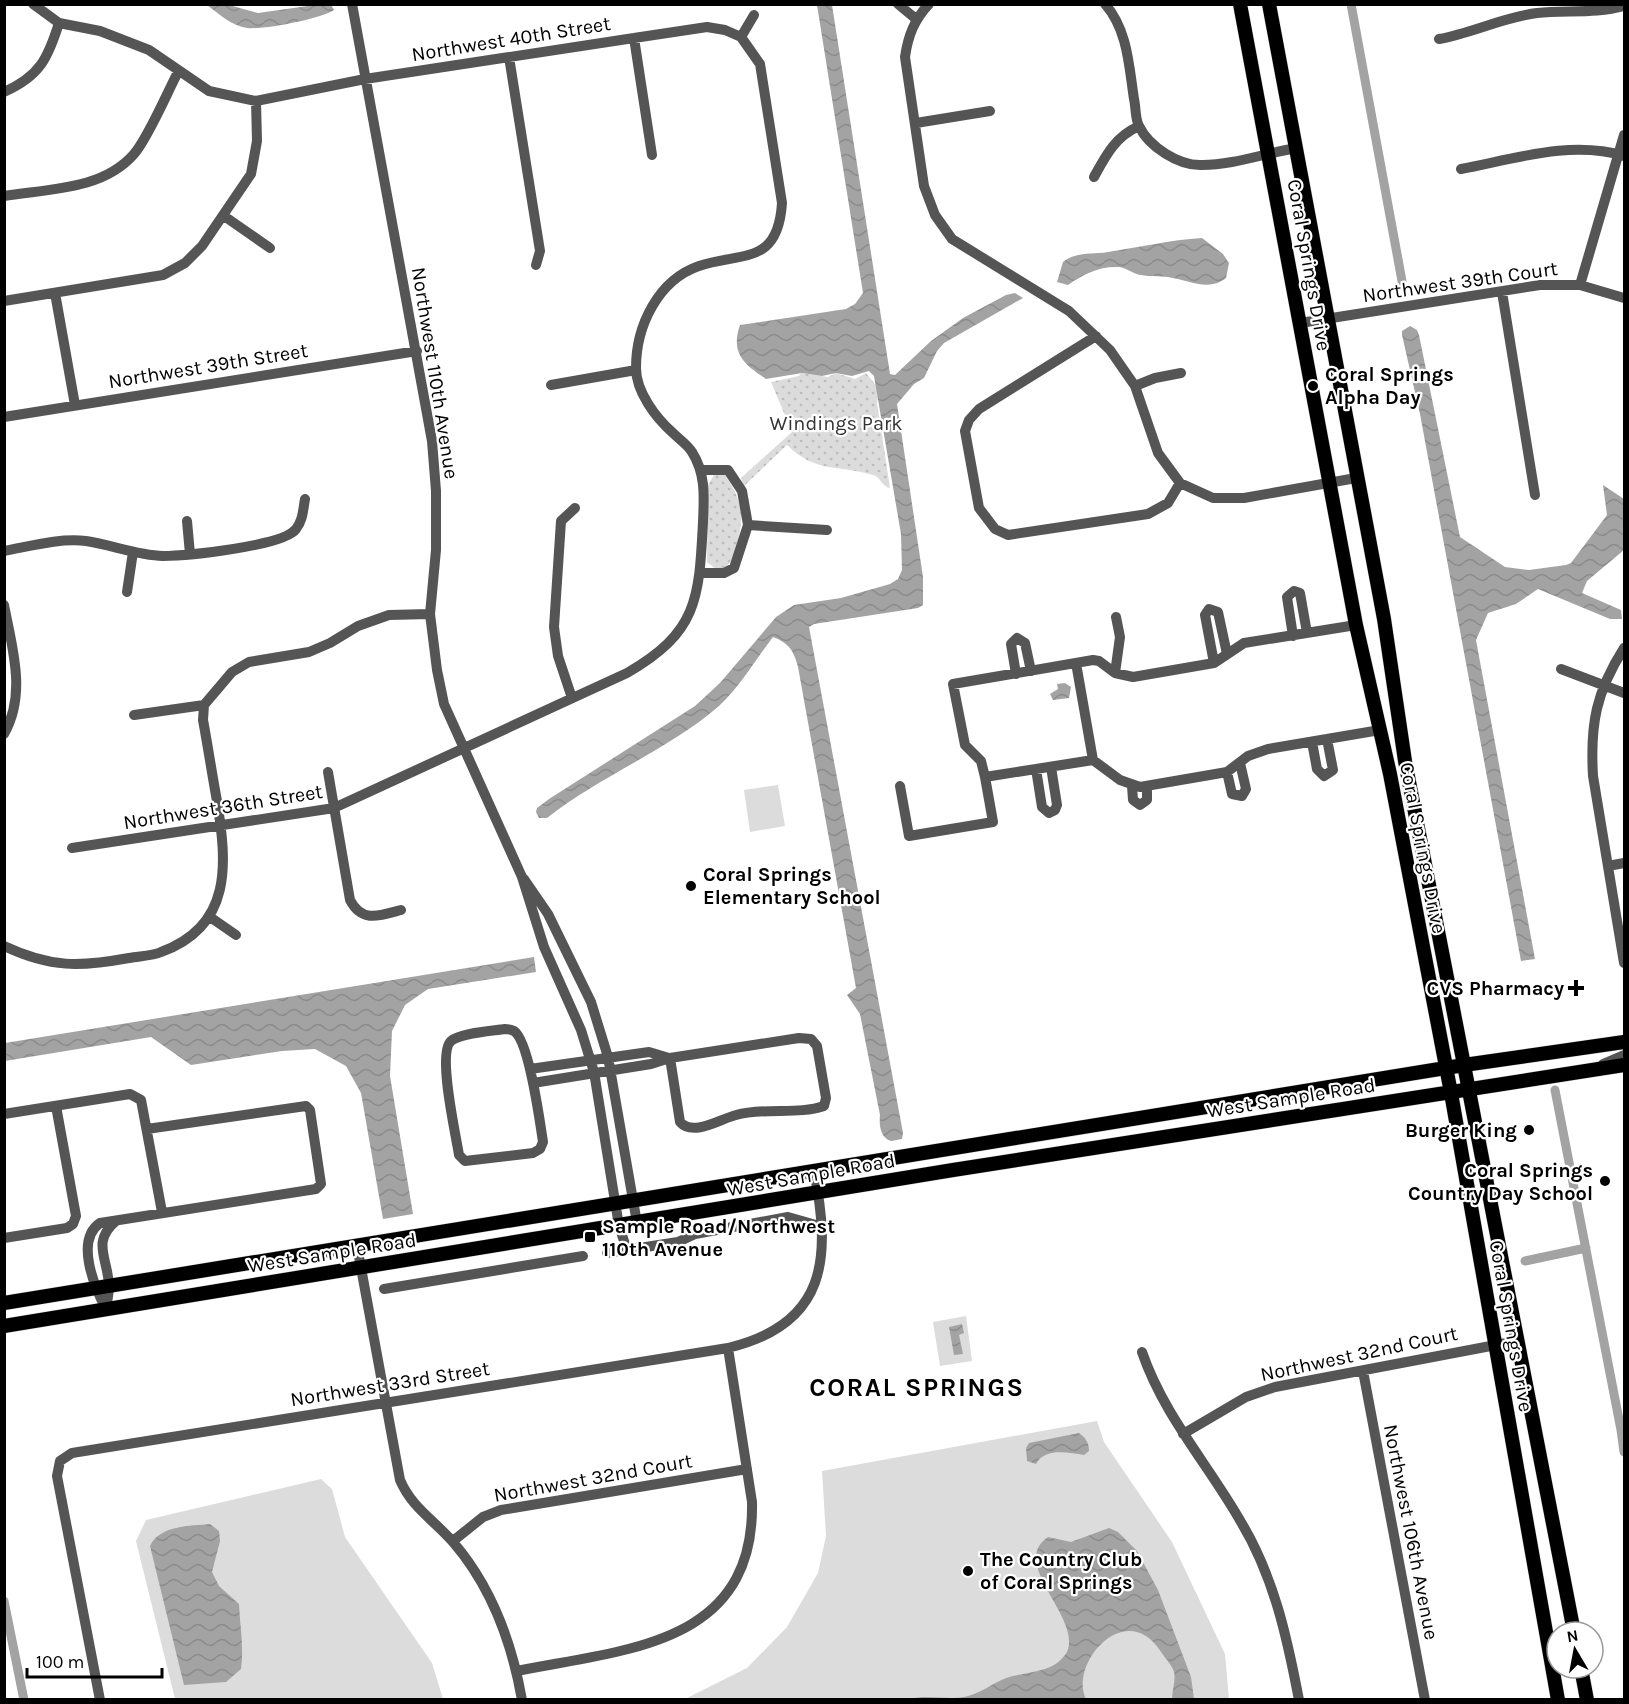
<svg xmlns="http://www.w3.org/2000/svg" width="1629" height="1704" viewBox="0 0 1629 1704" font-family="Karla,sans-serif">
<defs>
<pattern id="park-dots" width="8" height="8" patternUnits="userSpaceOnUse" patternTransform="scale(1.5)"><rect width="8" height="8" fill="#dcdcdc"/><path d="M2 2h.1M6 6h.1" fill="none" stroke="#bbb" stroke-width="1.8" stroke-linecap="round"/></pattern>
<pattern id="water-waves" width="16" height="10" patternUnits="userSpaceOnUse" patternTransform="scale(1.5)"><rect width="16" height="10" fill="#a3a3a3"/><path d="M0 5q4-4 8 0t8 0" fill="none" stroke="#8b8b8b"/></pattern>
</defs>
<rect width="100%" height="100%" fill="#fff"/>
<path fill="#dcdcdc" d="M778 785 785 826 750 832 744 790Z
M966 1316 972 1361 940 1366 933 1322Z
M1097 1421 1104 1442 1172 1542 1225 1654 1229 1699 683 1700 747 1668 787 1627 818 1573 826 1536 822 1471Z
M321 1479 332 1489 345 1537 432 1663 443 1699H175L136 1541 146 1520Z"/>
<path fill="url(#park-dots)" d="M801 373 828 377 836 373 855 379 866 373 879 389 877 403 890 488C882 487 881 477 873 475 836 464 817 474 787 445L744 486 741 478 792 432 771 382 799 376Z
M714 475H725C742 499 745 519 736 547 732 560 731 568 716 569L707 562 708 485Z"/>
<path fill="url(#water-waves)" d="M322 4 331 5 334 10C321 19 263 30 247 28 232 26 219 14 207 5H229L258 13Z
M817 5H832L890 374 895 375 931 341 963 318 1006 295 1015 293 1023 298 944 343 937 351 924 378 914 384 897 404 923 577V605L918 608 814 624 809 627 903 1133 902 1139 891 1141C880 1137 879 1125 880 1115L860 1014 847 995 856 988 798 667C794 651 789 643 773 637 755 660 741 686 719 706 670 749 600 776 547 818H539L536 812 537 808 549 799 695 706 720 683 776 617 794 605 841 598 890 584 898 579 902 570 901 534 874 376 869 371 852 376 836 373 822 376 802 373 766 379C745 365 730 354 740 325L846 309 855 304 863 293Z
M1202 238 1223 254 1229 263 1226 278C1209 292 1188 280 1168 277 1159 276 1150 277 1141 275 1133 274 1127 268 1119 267 1100 266 1083 274 1068 285L1057 282 1063 262C1077 251 1092 255 1108 252 1140 247 1170 240 1202 238Z
M1410 326 1417 330 1419 335 1460 537 1505 567 1529 570 1566 565 1571 563 1607 515 1603 485 1624 499V550L1587 581 1582 593 1621 610 1622 619H1610L1538 589 1516 604 1488 613 1476 640 1535 959 1521 961 1420 414 1402 335V331Z
M1065 683 1071 687 1069 698 1053 700 1050 694 1058 689 1057 684Z
M534 957 536 972 428 989 405 1005 392 1031 390 1076 413 1214 383 1219 361 1093 346 1066 315 1049 282 1051 191 1065 151 1037 5 1061V1043Z
M962 1324 964 1333 959 1335 963 1354 954 1355 949 1327Z
M1079 1433C1086 1438 1089 1443 1089 1451L1084 1455C1069 1453 1045 1447 1036 1464L1027 1461 1026 1448 1029 1443Z
M210 1524 219 1531 220 1541 212 1572 219 1586 239 1604C240 1626 244 1647 241 1669L226 1682 184 1685 150 1546C160 1525 190 1526 210 1524Z
M1109 1528 1118 1532 1137 1551 1158 1590 1191 1677 1194 1699H1172C1172 1691 1176 1680 1174 1672 1172 1665 1165 1658 1161 1652 1127 1597 1068 1663 1086 1699H910C927 1694 946 1700 964 1697 980 1694 991 1684 1006 1678 1021 1673 1039 1673 1054 1665 1059 1662 1064 1657 1067 1652 1082 1617 1008 1564 1048 1537L1071 1542Z"/>
<g fill="none" stroke-linecap="round" stroke-linejoin="round">
<path stroke="#a3a3a3" stroke-width="9" d="M1351 4 1402 281
M1555 1090 1621 1430 1624 1429
M1525 1261 1586 1248
M1621 1430 1624 1452
M4 1601 24 1700"/>
<defs>
<path id="major" d="M1240 4 1356 625 1390 774 1451 1093 1558 1700
M1269 4 1384 619 1405 761 1574 1632
M4 1303 1464 1065 1624 1042
M4 1326 953 1170 1624 1065
M1581 1668 1587 1700"/>
</defs>
<use href="#major" stroke="#dbdbdb" stroke-width="15"/>
<path stroke="#555" stroke-width="10" d="M33 4 59 23 100 31 149 50 209 91 256 101 365 79 634 38 707 27 725 30 741 37 760 64 782 203C778 265 743 252 699 266 658 280 636 326 636 368 636 392 656 418 673 433 679 439 688 445 692 452 706 474 704 497 703 522 699 599 698 632 627 673L334 808 72 848
M352 4 432 441 436 491V550L430 614 437 670 444 704 522 877 544 947 581 1030 594 1072 619 1226 627 1250
M898 4 916 19
M929 4C914 20 908 36 905 57L924 186 935 215 952 239 1069 311 1110 350 1135 386 1158 453 1180 483 1213 498H1244L1356 478
M1105 4C1128 30 1129 67 1134 99 1136 107 1135 119 1139 126 1149 147 1179 166 1202 165 1234 165 1265 153 1297 148
M741 37 754 15
M634 38 652 155
M1439 39C1472 33 1504 17 1537 13 1567 10 1596 14 1624 6
M509 57 540 251 536 265
M4 92C40 76 48 58 59 23
M916 123 990 111
M1461 169C1514 159 1571 140 1624 156
M1094 177C1106 155 1115 137 1139 126
M4 196C48 189 103 190 134 154 148 138 167 93 178 72
M224 216 270 248
M1580 285 1624 135
M1502 292 1535 495
M55 293 75 405
M4 301 163 275 185 263 202 246 251 174 257 141 256 101
M1300 323 1540 285H1580L1624 298
M1096 336 979 409 969 420 965 431 979 508 995 529 1008 535 1148 514 1168 503 1180 483
M551 385 636 370
M1135 386 1155 378 1181 373
M4 417 417 351
M187 521 190 554
M748 525 827 530
M4 551C31 546 59 538 86 541 112 545 137 555 163 556 186 556 284 546 296 529 303 520 303 510 305 499
M701 573H724L734 568 748 525 742 491 728 470H702
M127 592 133 552
M4 605C12 647 27 694 4 734
M1293 636 1287 597 1294 591 1300 593 1307 633
M1624 648C1596 692 1590 724 1593 776L1624 963
M1076 663 1093 760
M1214 663 1205 615 1209 609 1218 612 1227 654
M1561 669 1624 693
M1115 673 1120 637 1116 617
M1016 674 1011 644 1017 638 1025 643 1031 671
M572 698 558 656 554 627 561 521 575 508
M204 705 232 672 249 662 309 652 330 643 358 626 389 615 430 614
M134 715 204 705
M1312 742 1317 769 1324 776 1333 770 1327 739
M1036 769 1042 807 1049 813 1055 810 1057 805 1051 767
M328 772 350 900C362 923 379 916 401 910
M1227 772 1232 794 1242 796 1246 789 1240 763
M985 777 981 761 965 745 953 684 1093 660 1099 661 1115 673 1133 677 1214 663 1244 643 1356 625
M900 786 909 836 993 822 985 777 1093 760 1120 780 1140 787 1227 772 1248 756 1268 749 1380 730
M1132 786 1133 800 1140 805 1147 800V786
M1608 866 1624 863
M524 879 548 914 591 1002 608 1057 637 1223
M210 917 236 935
M4 946C51 968 80 967 129 958 140 956 152 956 161 952 233 926 227 863 217 801 212 774 208 747 203 720L204 705
M505 1029C508 1029 512 1030 514 1031 529 1041 540 1122 543 1142L540 1149 533 1153 465 1161 459 1155C456 1135 437 1053 451 1041 460 1033 492 1031 505 1029Z
M1603 1064 1624 1055
M530 1069 649 1052 669 1058
M533 1083 651 1064 670 1058 799 1038 811 1039 817 1046 826 1098 824 1106C798 1115 765 1107 736 1115 720 1119 693 1137 680 1122L670 1058
M4 1114 130 1094 141 1100 162 1212
M4 1238 67 1228 73 1224 76 1216 56 1106
M357 1246 400 1480C412 1508 434 1520 453 1542 491 1586 512 1643 522 1700
M607 1253 678 1242 695 1234 788 1217 823 1227
M384 1289 583 1256
M106 1309C94 1286 75 1240 100 1223L316 1189 321 1184 310 1110 306 1106 147 1129
M106 1309C107 1302 109 1293 109 1286 108 1258 91 1242 116 1221
M1142 1352C1164 1416 1208 1464 1241 1522 1274 1577 1287 1637 1299 1700
M1363 1371 1425 1700
M1183 1434 1246 1397 1275 1387 1517 1341
M453 1541 483 1517 501 1510 747 1469
M517 1671C625 1649 755 1646 752 1502L728 1348C828 1324 831 1257 814 1171
M100 1700 57 1476 60 1461 72 1453 728 1348"/>
<use href="#major" stroke="#000" stroke-width="14"/>
</g>
<g fill="#000" stroke="#fff" stroke-width="2">
<circle cx="1313" cy="386" r="6"/>
<circle cx="691" cy="886" r="6"/>
<path d="M1573 979h6v6h6v6h-6v6h-6v-6h-6v-6h6z"/>
<circle cx="1529" cy="1130" r="6"/>
<circle cx="1605" cy="1181" r="6"/>
<rect x="584" y="1231" width="12" height="12" rx="3"/>
<circle cx="968" cy="1571" r="6"/>
</g>
<g text-anchor="middle" dominant-baseline="central" stroke-width="4.5" stroke-linejoin="round" paint-order="stroke">
<g font-size="20" fill="#000" stroke="#fff">
<text transform="translate(511 39) rotate(-9)">Northwest 40th Street</text>
<text transform="translate(1309 265) rotate(80)">Coral Springs Drive</text>
<text transform="translate(1460 282) rotate(-8)">Northwest 39th Court</text>
<text transform="translate(208 366) rotate(-9)">Northwest 39th Street</text>
<text transform="translate(435 373) rotate(81)">Northwest 110th Avenue</text>
<text transform="translate(223 807) rotate(-9)">Northwest 36th Street</text>
<text transform="translate(1423 848) rotate(79)">Coral Springs Drive</text>
<text transform="translate(1291 1098) rotate(-9)">West Sample Road</text>
<text transform="translate(811 1175) rotate(-10)">West Sample Road</text>
<text transform="translate(332 1253) rotate(-9)">West Sample Road</text>
<text transform="translate(1511 1326) rotate(80)">Coral Springs Drive</text>
<text transform="translate(1359 1354) rotate(-12)">Northwest 32nd Court</text>
<text transform="translate(390 1384) rotate(-9)">Northwest 33rd Street</text>
<text transform="translate(593 1478) rotate(-10)">Northwest 32nd Court</text>
<text transform="translate(1411 1532) rotate(79)">Northwest 106th Avenue</text>
</g>
<g font-size="20" font-weight="bold" fill="#000" stroke="#fff" text-anchor="start">
<text x="1325" y="374">Coral Springs<tspan x="1325" dy="23">Alpha Day</tspan></text>
<text x="703" y="874">Coral Springs<tspan x="703" dy="23">Elementary School</tspan></text>
<text x="1564" y="988" text-anchor="end">CVS Pharmacy</text>
<text x="1517" y="1130" text-anchor="end">Burger King</text>
<text x="1593" y="1170" text-anchor="end">Coral Springs<tspan x="1593" dy="23">Country Day School</tspan></text>
<text x="602" y="1226">Sample Road/Northwest<tspan x="602" dy="23">110th Avenue</tspan></text>
<text x="980" y="1559">The Country Club<tspan x="980" dy="23">of Coral Springs</tspan></text>
</g>
<g font-size="20" fill="#333" stroke="#fff">
<text x="836" y="423">Windings Park</text>
</g>
<g font-size="26" font-weight="bold" letter-spacing="1.5" fill="#000" stroke="#fff">
<text x="917" y="1387">CORAL SPRINGS</text>
</g>
</g>
<rect width="1629" height="1704" fill="none" stroke="#000000" stroke-width="12"/>
<g transform="translate(1575 1650) rotate(350)"><circle r="28" fill="#ffffff" stroke="#999999" stroke-width="1.5"/>
<path d="M0-4.5L10 22L0 15L-10 22Z" fill="#000000"/>
<text y="-9" font-size="16" font-weight="bold" text-anchor="middle" fill="#000000">N</text>
</g>
<path d="M27 1668v9h135v-9" fill="none" stroke="#000000" stroke-width="3"/>
<text x="36" y="1668" font-size="18" fill="#000000" stroke="#ffffff" stroke-width="4.5" paint-order="stroke">100 m</text>
</svg>
